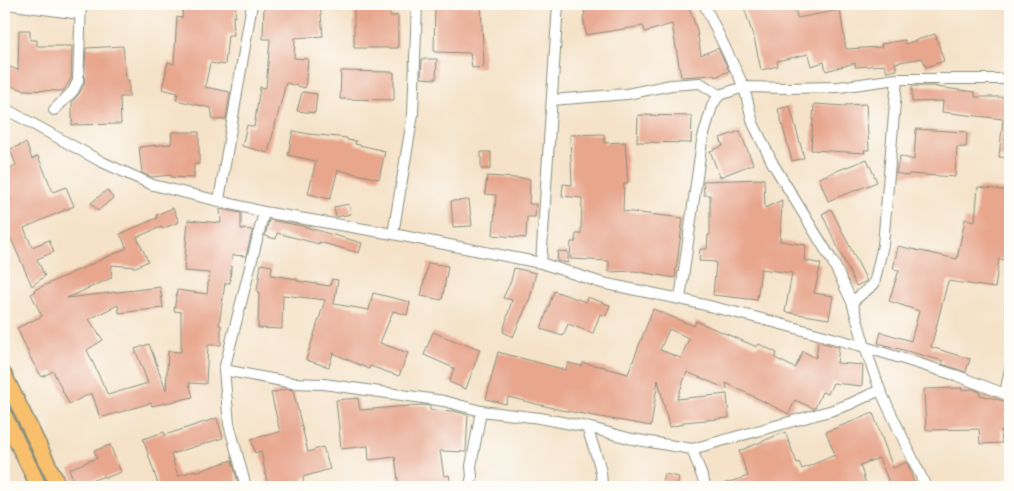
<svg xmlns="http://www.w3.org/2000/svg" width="1014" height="491" viewBox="0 0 1014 491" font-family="'IM FELL Great Primer',serif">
<rect width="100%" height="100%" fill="#fdfcf7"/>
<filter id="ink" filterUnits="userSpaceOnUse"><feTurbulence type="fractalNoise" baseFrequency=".02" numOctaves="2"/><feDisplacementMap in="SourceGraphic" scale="10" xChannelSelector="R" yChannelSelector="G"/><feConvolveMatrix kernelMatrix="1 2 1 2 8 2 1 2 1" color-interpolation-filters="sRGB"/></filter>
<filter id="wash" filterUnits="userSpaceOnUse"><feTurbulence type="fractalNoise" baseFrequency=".0096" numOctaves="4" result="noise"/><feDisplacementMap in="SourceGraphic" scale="20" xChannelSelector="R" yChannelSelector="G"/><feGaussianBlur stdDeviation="1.12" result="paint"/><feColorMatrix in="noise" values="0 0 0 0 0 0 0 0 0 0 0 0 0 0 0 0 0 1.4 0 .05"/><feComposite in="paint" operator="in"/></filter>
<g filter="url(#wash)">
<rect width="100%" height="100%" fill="#f5e2c8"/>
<g id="blocks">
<path fill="#e8a68d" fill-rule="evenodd" d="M183 4H236L235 17 233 16 234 35H228L225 65 210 63 205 87 230 92 226 119 213 120 211 108 176 100 178 93 162 89 168 62 174 64 177 17 182 18Z
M264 4H320L323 36 295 38 294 58 308 59 305 88 286 83 268 153 242 146 247 125 254 127 260 87 266 88 270 39H263Z
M354 4H390V16H398V48H354Z
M583 4H688L697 30 701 55 718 48 729 71 715 77 714 75 681 77 672 24 645 32 643 26 586 35 583 16 585 15Z
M743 4H795L797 18 840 10 846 49 882 47 881 44 905 40V44L935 34 944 61 926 67 922 58 895 63 897 70 887 72 885 65 855 67V63L826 71 824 62 811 66 808 54 777 61 778 66 761 70 755 42Z
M435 5H481L484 67 472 68 470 53 434 52Z
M19 30H30V40H37V46H72L71 79 63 91 24 90 4 84V76L7 66 18 70Z
M123 46 126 80H129V97H120L121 124 72 125V102L79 94 84 84 86 48Z
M422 59H437L436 79 421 78Z
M341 71 394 72V100L340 99Z
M912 86H936V87L975 92V97H1010V158L999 157 1003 119 942 112 943 101 912 102Z
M302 92 317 94 315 113 297 111Z
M814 104 845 106V105L866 104 869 150H864L865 153 811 150Z
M790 106 804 158 792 161 778 109Z
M638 115 692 116 691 143 637 142Z
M916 129 967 132 966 147H957L955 177 909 174 908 176 896 173 900 156 914 160Z
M293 131 309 134 347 138V140L356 141 355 144 385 151 379 179 338 170 330 199 308 194 316 161 288 155Z
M740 131 753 164 720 177 710 151 723 146 720 138Z
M172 132H199V164H194V178L171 177V175L152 177 142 173 139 147 171 144Z
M604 134V143L625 142 628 183H624L623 211 683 218 675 278 634 271 609 272V261L570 259 571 242H575L576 234H581L582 198 562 196 563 184 572 185 570 135Z
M26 143 32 159 38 156 53 192 66 187 74 206 24 228 32 247 49 240 54 252 37 259 45 276 32 286 4 223V203L11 200 4 182V171L16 165 10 149Z
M481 152H491V169H481Z
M867 159 877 182 828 201 819 178Z
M487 176 530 179 529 204H536L535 217H527L526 238 493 235 496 195 485 194Z
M764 179 765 208 782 200 780 241 806 245 804 260 821 264 814 293 833 296 829 319 785 312 792 273 761 269 757 300 713 295 716 262 699 261 700 249H707L708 235H710V195H704L703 181Z
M978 187 1010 191V261L999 259 995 288 948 281 931 347 970 359 966 372 942 364 943 361 878 343 881 332 911 341 919 311 889 301 899 270 893 269 898 246 957 259 965 219 975 221Z
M107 190 113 198 98 211 91 203Z
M469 200 472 226 453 227 451 201Z
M349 204 351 214 336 217 334 207Z
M173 208 179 222 162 229 161 227 137 237 148 261 136 267 112 265 111 278 67 298 160 287 163 308 119 313 118 305 89 319 103 340 87 350 108 395 148 383 135 349 149 344 166 390 168 351 181 352V312L174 311 177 290 207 294 209 273 184 271 188 220 221 223 220 209 241 213V229L252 230V232L246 256 232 255 230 283H225L219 325H221V345H208L206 384 189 383 193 397 152 406 151 403 100 418 92 393 69 404 53 371 42 377 32 361 17 328 42 316 31 294 35 292 34 290 127 248 120 234 157 218 156 215Z
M831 209 867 281 856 286 822 214Z
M269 220 302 226 362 243 359 253 319 242V244L277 233 276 239 265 236Z
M558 251 568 252V263L557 261Z
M428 263 448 266 442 300 421 296Z
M261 264 272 266 271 275 297 279V281L330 286 332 279 338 280 334 304 369 310 373 293 410 302 407 315 393 311 380 343 408 353 399 376 370 366 369 369 333 353 329 367 306 360 325 300 283 295 282 329 258 328 259 292 257 291Z
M514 268 536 273 530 298 513 337 503 332 512 300 503 298 511 281Z
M554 291 586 302 587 297 610 305 606 316 600 314 593 333 568 324 563 336 541 329Z
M653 309 694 326 696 321 757 347 759 344 777 353 775 358 795 368 803 351 816 358 818 342 839 347 837 363 863 365 862 386 833 383 828 394 822 392 815 408H813L795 400 789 414 726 383 727 389 687 372 677 399 727 394 729 418 683 422V424L669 427 658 380 651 426 561 410 508 397 506 404 486 399 498 352 566 370 568 363 582 366 583 363 605 367V368L628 374ZM669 329 689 338 681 358 660 350Z
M433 332 462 344 463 343 480 349 466 389 449 382 454 368 424 355Z
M962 388 961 390 973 389 980 392V395L1008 402 1005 417 1010 418V431L1001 430 1002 443 980 444 979 429 926 430 924 389Z
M287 389 293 390 308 452 323 447 330 469 303 477 304 487H268L261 451 255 453 251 439 280 432 271 393Z
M358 398 360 410 421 405 430 406V410L454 411 468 415 466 452 440 451 444 476 449 475 451 486 437 487H399L395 457 369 460 368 446 341 449 336 400Z
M873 413 893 468 907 462 915 485 909 487H891L879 458 860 465 867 487H720V485L748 476 739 451 785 432 797 463 799 462 802 469 835 455 826 432Z
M217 418 223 438 171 454 178 476 195 470 196 472 232 460 239 487H159L143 439 164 432 165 435Z
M110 445 121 472 105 478 104 476 76 487 69 469 97 458 94 451Z
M664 474 679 477 677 487H661Z"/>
</g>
</g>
<g filter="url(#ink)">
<use href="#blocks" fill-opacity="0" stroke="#8a907e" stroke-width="1"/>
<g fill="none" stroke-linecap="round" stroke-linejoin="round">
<defs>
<path id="street" d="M7 4 80 14
M552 100 627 94 671 85 700 83 719 95
M4 108 102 162 153 185 264 212 393 234 541 263 602 283 680 299 770 321 865 347 955 375 1010 396
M54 110 73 91 78 81 81 4
M219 200 252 4
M393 234 413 114 417 4
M541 263 558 4
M680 299 702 141 712 106 719 95 744 87 786 88 839 87 897 79H1010
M852 302 874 284 883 245 897 79
M224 370 293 383 324 384 444 401 481 411 540 418 587 427 632 439 692 449 833 410 850 404 880 390 865 347 852 302 833 262 773 164 753 123 744 87 704 4
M880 390 926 487
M1005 394 1010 369
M587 427C591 443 605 471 601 487
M692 449 706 487
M246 487 229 424 224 370 264 212
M469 487 472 477 471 466 481 411"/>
<path id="primary" d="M4 375 59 487
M4 415 39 487"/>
</defs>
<use href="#street" stroke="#8a907e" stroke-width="12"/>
<use href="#primary" stroke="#8a907e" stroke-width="18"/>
<use href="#street" stroke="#fff" stroke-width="10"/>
<use href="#primary" stroke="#f8bf6c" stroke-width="15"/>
</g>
</g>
<rect width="1014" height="491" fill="none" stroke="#fdfcf7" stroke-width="20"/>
</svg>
